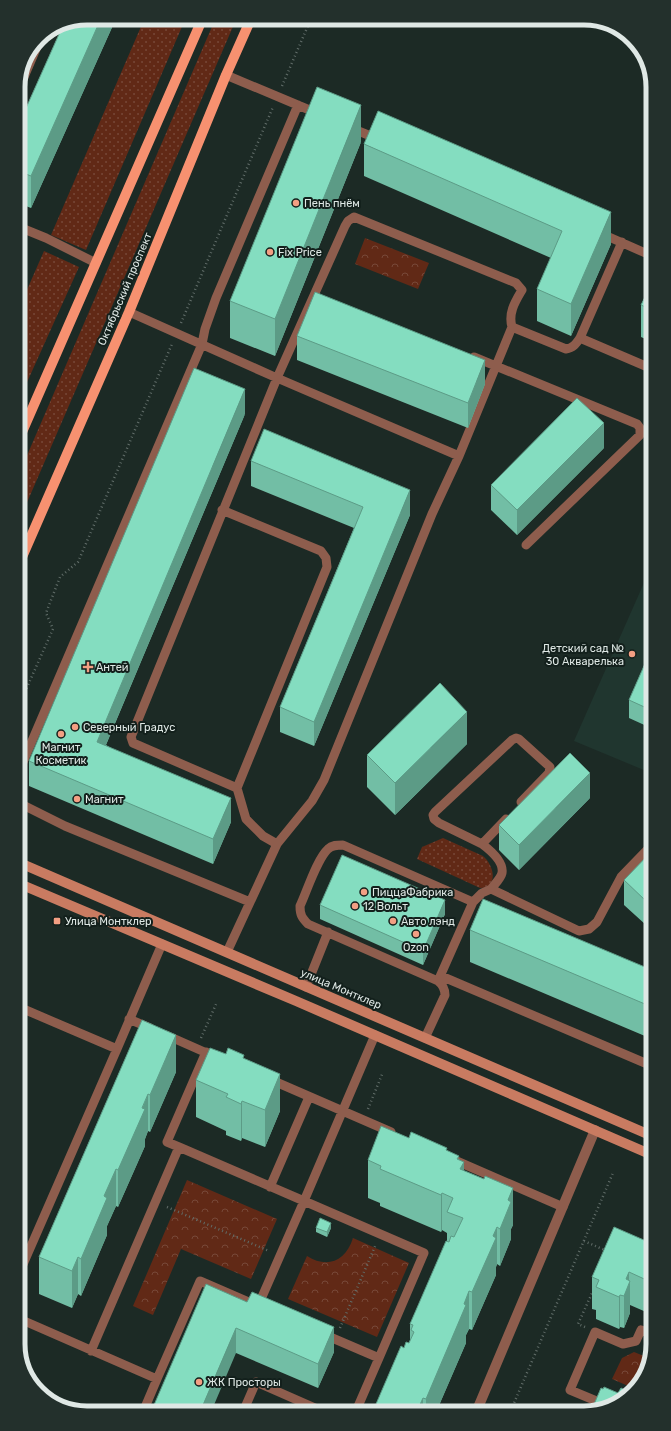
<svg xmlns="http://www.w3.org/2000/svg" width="671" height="1431" viewBox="0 0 671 1431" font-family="Rubik,sans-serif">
<defs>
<pattern id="grass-dots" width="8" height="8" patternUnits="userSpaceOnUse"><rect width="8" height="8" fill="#612916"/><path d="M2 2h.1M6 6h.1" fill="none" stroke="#774838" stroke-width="1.8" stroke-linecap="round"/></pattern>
<pattern id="park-crowns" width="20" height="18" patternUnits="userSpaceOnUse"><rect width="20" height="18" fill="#612916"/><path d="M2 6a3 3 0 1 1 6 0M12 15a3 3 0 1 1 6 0" fill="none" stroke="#774838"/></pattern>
</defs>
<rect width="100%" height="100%" fill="#1c2a25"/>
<path fill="#20362f" d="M651 567V773L574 741Z"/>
<path fill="url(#grass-dots)" d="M143 22H184L86 250 51 235Z
M214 22H235L19 521V474Z
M44 251 79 267 19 400V308Z
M443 838 483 856C494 865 499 887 480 888L417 859 422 847Z"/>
<path fill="url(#park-crowns)" d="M365 238 429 263 418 289 355 264Z
M187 1180 277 1219 251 1279 181 1249 153 1315 133 1306Z
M353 1238 409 1263 377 1337 288 1299 307 1256C327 1269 346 1261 353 1238Z
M634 1352 649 1358 641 1382 633 1388 612 1379 622 1358Z"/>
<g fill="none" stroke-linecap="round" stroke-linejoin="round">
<path stroke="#616d69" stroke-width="2.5" stroke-dasharray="1 3" stroke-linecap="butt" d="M282 86 310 21
M181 323 273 107
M20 703 53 629 46 613 60 577 78 562 172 344
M201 1038 217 1002
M368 1109 383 1072
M167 1207 269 1251
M584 1241 607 1251
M585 1327 578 1324 593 1291
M340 1328 376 1244
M511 1410 613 1173"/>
<path stroke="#8e5d4d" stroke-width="9" d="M226 75 319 114
M18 91 42 35
M351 128 378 139
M19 227 46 238 96 263
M600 233 650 255
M129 312 277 378 459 456
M580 338 650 368
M474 357 637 424 640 428V435L526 545
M222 510 321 551 326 558 327 567 237 788
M20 769 202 344 205 329 216 298 298 105
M20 801 23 805 65 826 250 902
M277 844 312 801 324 780 432 514 459 456 512 327
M482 844 439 823 434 819 433 815 435 812 512 740 516 738 519 739 550 767 549 773 521 802
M491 889C495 884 501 878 502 873 504 862 490 850 482 844L506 819
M227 952 277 844 263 836 246 819 237 788 133 743 131 737 277 378 345 226 348 221 354 217 516 283 522 290C515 302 508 313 512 327L566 349C573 348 576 344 580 338L622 242
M441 976 652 1066
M438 981 473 902 482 893 491 889 579 931 589 929 597 922 621 877 652 845
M306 987 328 932
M21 1008 117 1049 162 944
M129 1019 150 1028
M166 1035 218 1058
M425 1038 445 995C445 989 443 985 438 981L308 924C302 918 300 915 300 906 307 891 317 859 328 849 332 845 337 845 343 845L473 902
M269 1079 391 1132
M179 1147 167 1142 206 1052
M452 1159 563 1207
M270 1187 309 1097
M21 1269 117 1049
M258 1306 304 1201 424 1253 379 1358
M22 1320 157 1379 200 1281 258 1306
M323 1334 379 1358 356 1411
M91 1351 179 1147 304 1201 375 1035
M606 1405 570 1390 595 1332 623 1344 636 1341 641 1330 653 1335
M143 1412 157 1379
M243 1412 256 1382 322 1411"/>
<path stroke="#8e5d4d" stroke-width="10" d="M477 1410 595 1130"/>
<path stroke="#c97b61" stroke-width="10" d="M20 863 652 1136
M20 884 296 1001 652 1155"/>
<path stroke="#f79170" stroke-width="10" d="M19 439 201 22
M19 564 129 312 226 75 250 21"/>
</g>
<path fill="#72bea5" d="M64 23H114L31 208 18 203V126Z
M361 142 275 356 230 338V301Z
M364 144 611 244 571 336 537 321V289L551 258 364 176Z
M650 287V341L641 337V305Z
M297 336 485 384 468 428 297 360Z
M245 414 106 745 231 822 213 864 29 786V761Z
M604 448 517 535 491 510V485Z
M251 461 410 515 314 746 280 732V707L354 528 251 486Z
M651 650V728L629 718V700Z
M467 744 395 815 367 787V755Z
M590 798 519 870 499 850V825Z
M652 851 646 925 624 905V880Z
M320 905 445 914 423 965 320 919Z
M470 930 652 970V1039L470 962Z
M142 1020 176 1072 150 1132 148 1131 145 1139V1146L118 1207 116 1206 107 1226V1235L81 1296 78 1294 72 1308 39 1294V1257Z
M226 1054 244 1059 280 1111 265 1147 242 1138 241 1141 226 1135V1131L196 1117V1080Z
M409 1138 447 1151 459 1159 464 1171 513 1225 511 1229V1239L500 1266 497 1264 496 1267V1275L472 1330 469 1329 466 1335V1343L437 1410 373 1411 404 1348 409 1343 410 1340V1324L447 1241V1233L442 1230 441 1232 380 1206V1203L368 1198V1160Z
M316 1228H331L327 1237 316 1232Z
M653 1244V1315L630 1305V1313L624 1328 620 1327 619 1329 596 1319V1310L592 1309V1277Z
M206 1284 334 1352 318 1388 236 1353Z"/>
<path fill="#5c9b86" d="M99 23H114L31 208V176Z
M361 105V142L275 356V319Z
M611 212V244L571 336V304Z
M485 360V384L468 428V403Z
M245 389V414L97 766V742Z
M604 423V448L517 535V510Z
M410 490V515L314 746V722Z
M467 712V744L395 815V783Z
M590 773V798L519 870V845Z
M231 798V822L213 864V839Z
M652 895V919L646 925V901Z
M445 900V914L423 965V951Z
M176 1035V1072L150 1132V1095Z
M280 1074V1111L265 1147V1110Z
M148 1094V1131L145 1139V1146L118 1207V1170Z
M242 1101V1138L241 1141V1104Z
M464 1162V1199L460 1169Z
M116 1169V1206L107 1226V1235L81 1296V1259L104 1196Z
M513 1188V1225L511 1229V1239L500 1266V1229L508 1200Z
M442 1193V1230L441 1232V1195Z
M331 1223V1228L327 1237V1232Z
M497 1227V1264L496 1267V1275L472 1330V1292L493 1236Z
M78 1257V1294L72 1308V1271Z
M629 1272V1284L630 1281V1313L624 1328V1296L626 1279Z
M469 1291V1329L466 1335V1343L437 1410H426V1399Z
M620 1295V1327L619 1329V1297Z
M334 1327V1352L318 1388V1364Z
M236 1328V1353L211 1412H200Z
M423 1398V1411H417Z"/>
<path fill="#84ddc0" stroke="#5c9b86" d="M64 23H99L31 176 18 171V126Z
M317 87 361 105 275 319 230 301Z
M378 111 611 212 571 304 537 289 562 231 364 144Z
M650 287V309L641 305Z
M315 292 485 360 468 403 297 336Z
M194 368 245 389 97 742 231 798 213 839 29 761Z
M577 398 604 423 517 510 491 485Z
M264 429 410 490 314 722 280 707 363 507 251 461Z
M651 650V710L629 700Z
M440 683 467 712 395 783 367 755Z
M570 753 590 773 519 845 499 825Z
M652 851V895L646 901 624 880Z
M342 855 445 900 423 951 320 905Z
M483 899 652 970V1007L470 930Z
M142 1020 176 1035 150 1095 148 1094 142 1108 145 1109 118 1170 116 1169 104 1196 107 1198 81 1259 78 1257 72 1271 39 1257Z
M210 1048 226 1054 228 1048 244 1055 243 1058 280 1074 265 1110 242 1101 241 1104 226 1097 228 1094 196 1080Z
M381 1126 409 1138 411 1132 447 1148 446 1150 459 1156 457 1159 464 1162 460 1169 484 1179 485 1176 513 1188 508 1200 511 1202 500 1229 497 1227 493 1236 496 1238 472 1292 469 1291 464 1304 466 1305 426 1399 423 1398 417 1411H373L401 1346 404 1348 406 1342 409 1343 414 1332 411 1330 413 1325 410 1324 446 1241 449 1242 451 1236 454 1237 463 1218 447 1212 453 1198 442 1193 441 1195 380 1169 381 1166 368 1160Z
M320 1218 331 1223 327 1232 316 1228Z
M614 1227 653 1244V1283L629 1272 626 1279 630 1281 624 1296 620 1295 619 1297 596 1287 599 1280 592 1277Z
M206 1284 247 1302 252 1292 334 1327 318 1364 236 1328 200 1412H151Z
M604 1387 618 1393 621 1388 629 1392 606 1409H592L601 1388 603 1389Z"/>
<g fill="#f39f83" stroke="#13201c" stroke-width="1.5">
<circle cx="296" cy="203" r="4"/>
<circle cx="270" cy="252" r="4"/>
<circle cx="632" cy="654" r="4"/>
<path d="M86 661h4v4h4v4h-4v4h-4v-4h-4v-4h4z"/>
<circle cx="75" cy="727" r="4"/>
<circle cx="61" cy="734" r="4"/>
<circle cx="77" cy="799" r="4"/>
<circle cx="364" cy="892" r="4"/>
<circle cx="355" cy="906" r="4"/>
<rect x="53" y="917" width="8" height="8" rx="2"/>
<circle cx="393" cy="921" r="4"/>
<circle cx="416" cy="934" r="4"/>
<circle cx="199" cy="1382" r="4"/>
</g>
<g text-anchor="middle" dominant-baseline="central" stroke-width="4" stroke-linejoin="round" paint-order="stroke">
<g font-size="11" fill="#dfe8e5" stroke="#13201c" text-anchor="start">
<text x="304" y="203">Пень пнём</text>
<text x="278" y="252">Fix Price</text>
<text x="624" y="648" text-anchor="end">Детский сад №<tspan x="624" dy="13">30 Акварелька</tspan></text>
<text x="96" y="667">Антей</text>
<text x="83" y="727">Северный Градус</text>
<text x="61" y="747" text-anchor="middle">Магнит<tspan x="61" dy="13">Косметик</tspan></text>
<text x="85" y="799">Магнит</text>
<text x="372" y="892">ПиццаФабрика</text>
<text x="363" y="906">12 Вольт</text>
<text x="65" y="921">Улица Монтклер</text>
<text x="401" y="921">Авто лэнд</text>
<text x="416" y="947" text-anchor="middle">Ozon</text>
<text x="207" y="1382">ЖК Просторы</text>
</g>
<g font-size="11" fill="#dfe8e5" stroke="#13201c">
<text transform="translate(125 289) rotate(-67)">Октябрьский проспект</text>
<text transform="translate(341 989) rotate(23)">улица Монтклер</text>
</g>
</g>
<path d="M0 0H671V1431H0ZM87 25H584A62 62 0 0 1 646 87V1344A62 62 0 0 1 584 1406H87A62 62 0 0 1 25 1344V87A62 62 0 0 1 87 25Z" fill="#23302c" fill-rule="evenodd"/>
<path fill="none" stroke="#dfe8e5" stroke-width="5" d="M87 25H584A62 62 0 0 1 646 87V1344A62 62 0 0 1 584 1406H87A62 62 0 0 1 25 1344V87A62 62 0 0 1 87 25Z"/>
</svg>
